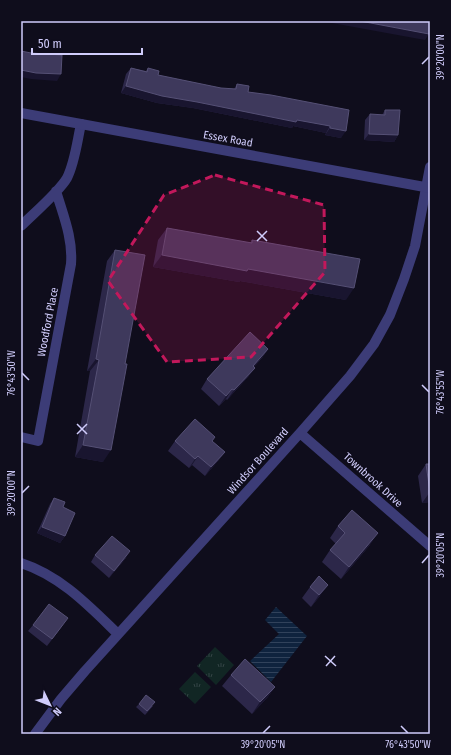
<svg xmlns="http://www.w3.org/2000/svg" width="451" height="755" viewBox="0 0 451 755" font-family="'Fira Sans Condensed',sans-serif">
<defs>
<pattern id="grass-tufts" width="24" height="20" patternUnits="userSpaceOnUse"><rect width="24" height="20" fill="#112624"/><path d="M3 7l-1-3M5 7V3M7 7l1-3M15 17l-1-3M17 17v-4M19 17l1-3" fill="none" stroke="#334445"/></pattern>
<pattern id="water-rules" width="6" height="5" patternUnits="userSpaceOnUse"><rect width="6" height="5" fill="#0f233e"/><path d="M0 2.5h6" fill="none" stroke="#31425b"/></pattern>
</defs>
<rect width="100%" height="100%" fill="#0f0d1c"/>
<path fill="url(#grass-tufts)" d="M215 647 234 665 216 685 197 666Z
M195 672 211 687 195 704 179 689Z"/>
<path fill="url(#water-rules)" d="M276 607 307 636 271 682 250 661 279 634 265 620Z"/>
<g fill="none" stroke-linecap="round" stroke-linejoin="round">
<path stroke="#3c3c77" stroke-width="10" d="M21 226C33 214 59 192 67 178 75 162 77 142 81 124
M300 433 430 546
M21 437 38 441 71 264C73 238 63 215 56 191
M21 563C61 576 89 606 118 634
M35 734 61 699 85 671 300 433 350 376 374 344 390 315 404 279 415 246 430 167"/>
<path stroke="#3c3c77" stroke-width="10" d="M21 113 430 188"/>
</g>
<path fill="#2c2749" d="M131 68 146 71 148 68 158 75 221 88 234 89 237 84 248 92 349 110 341 138 325 135 326 133 293 126 292 128 193 108 157 103 121 93 126 74Z
M385 110 398 135 394 142 364 140 365 120 370 114 382 115Z
M167 228 250 243 252 240 346 300 240 281 239 282 153 267 158 240Z
M115 250 125 364 103 462 75 457 90 371H87L107 261Z
M268 349 262 358 254 367 248 377 227 400 226 399 219 406 201 389 207 379Z
M175 441H212L225 452 218 461 205 476 192 465 189 468 168 451Z
M426 464H430V502L422 503 418 476Z
M54 498 63 507 65 536 60 543 37 533 50 504Z
M338 526 370 545 341 579 322 562 330 550 336 544 330 538Z
M95 555 126 558 109 578 91 562Z
M319 576 320 596 311 607 302 598 310 587Z
M33 625H63L47 646 28 631Z
M231 675 275 687 267 698 252 714 222 686Z
M139 704 153 706 145 715 136 707Z"/>
<path fill="#19152f" d="M321 21H360L429 34 425 40Z
M21 70 61 74 57 81 31 79 21 77Z
M126 86 197 102 330 126 326 133 293 126 292 128 193 108 157 103 121 93Z
M330 128 346 131 341 138 325 135Z
M369 134 398 135 394 142 364 140Z
M162 255 248 269 354 288 346 300 240 281 239 282 153 267Z
M268 349 262 358 246 375 253 366Z
M96 359 99 360 90 371H87Z
M255 368 248 377 227 400 234 390Z
M232 389 226 399 219 406 226 396Z
M83 445 111 450 103 462 75 457Z
M225 452 218 461 205 476 211 467Z
M198 456 192 465 189 468 195 459Z
M430 492V502L422 503Z
M42 527 65 536 60 543 37 533Z
M378 533 370 545 341 579 349 567Z
M130 551 126 558 109 578 114 571Z
M328 585 320 596 311 607 319 595Z
M275 687 267 698 252 714 260 702Z"/>
<path fill="#3e395c" stroke="#555075" d="M360 21H430V31L429 34Z
M21 51 31 53 62 55 61 74 36 73 21 70Z
M131 68 147 72 148 68 159 71 158 75 221 88 236 89 237 84 249 86 248 92 271 95 349 110 346 131 330 128V126L297 120 296 122 197 102 162 96 126 86Z
M385 110H400L398 135 369 134 370 114 385 115Z
M167 228 252 243V240L360 259 354 288 248 269 247 271 162 255Z
M115 250 145 255 125 364H127L111 450 83 445 99 360 96 359Z
M250 332 268 349 253 366 255 368 234 390 232 389 226 396 207 379Z
M195 419 215 437 212 441 225 452 211 467 198 456 195 459 175 441Z
M426 464H430V492Z
M54 498 65 502 63 507 75 513 65 536 42 527Z
M352 510 378 533 349 567 330 550 345 533 338 526Z
M112 536 130 551 114 571 95 555Z
M319 576 328 585 319 595 310 587Z
M49 604 68 618 52 639 33 625Z
M245 659 275 687 260 702 231 675Z
M146 695 155 702 147 711 139 704Z"/>
<path fill="#c2185b" fill-opacity="0.2" stroke="#c2185b" stroke-width="3" stroke-dasharray="8 5" stroke-linejoin="round" d="M215 175 324 205 325 272 251 357 167 362 108 281 164 195Z"/>
<path fill="none" stroke="#d0ccfb" stroke-width="1.5" d="M422 64 429 57M257 231 267 241M257 241 267 231M22 373 29 380M422 385 429 392M77 424 87 434M77 434 87 424M22 493 29 486M422 563 429 555M325 656 336 666M326 666 335 656M401 726 408 733M263 733 270 726"/>
<g text-anchor="middle" dominant-baseline="central" stroke-width="3" stroke-linejoin="round" paint-order="stroke">
<g font-size="11" fill="#d0ccfb" stroke="#0f0d1c">
<text transform="translate(228 139) rotate(10)">Essex Road</text>
<text transform="translate(48 322) rotate(-79)">Woodford Place</text>
<text transform="translate(258 461) rotate(-48)">Windsor Boulevard</text>
<text transform="translate(373 480) rotate(42)">Townbrook Drive</text>
</g>
</g>
<rect width="451" height="755" fill="none" stroke="#0f0d1c" stroke-width="44"/>
<g transform="translate(50 705) rotate(133)" stroke="#0f0d1c" stroke-width="3" paint-order="stroke">
<path d="M0-3L7 15L0 10L-7 15Z" fill="#d0ccfb"/>
<text y="-6" font-size="11" font-weight="bold" text-anchor="middle" fill="#d0ccfb">N</text>
</g>
<path d="M32 48v6h110v-6" fill="none" stroke="#d0ccfb" stroke-width="2"/>
<text x="38" y="48" font-size="12" fill="#d0ccfb" stroke="#0f0d1c" stroke-width="3" paint-order="stroke">50 m</text>
<rect x="22" y="22" width="407" height="711" fill="none" stroke="#d0ccfb" stroke-width="1.5"/>
<g font-size="10" text-anchor="middle" fill="#d0ccfb">
<text transform="translate(440 57) rotate(-90)" y="4">39°20'00"N</text>
<text transform="translate(11 373) rotate(-90)" y="4">76°43'50"W</text>
<text transform="translate(440 392) rotate(-90)" y="4">76°43'55"W</text>
<text transform="translate(11 493) rotate(-90)" y="4">39°20'00"N</text>
<text transform="translate(440 555) rotate(-90)" y="4">39°20'05"N</text>
<text x="263" y="748">39°20'05"N</text>
<text x="408" y="748">76°43'50"W</text>
</g>
</svg>
